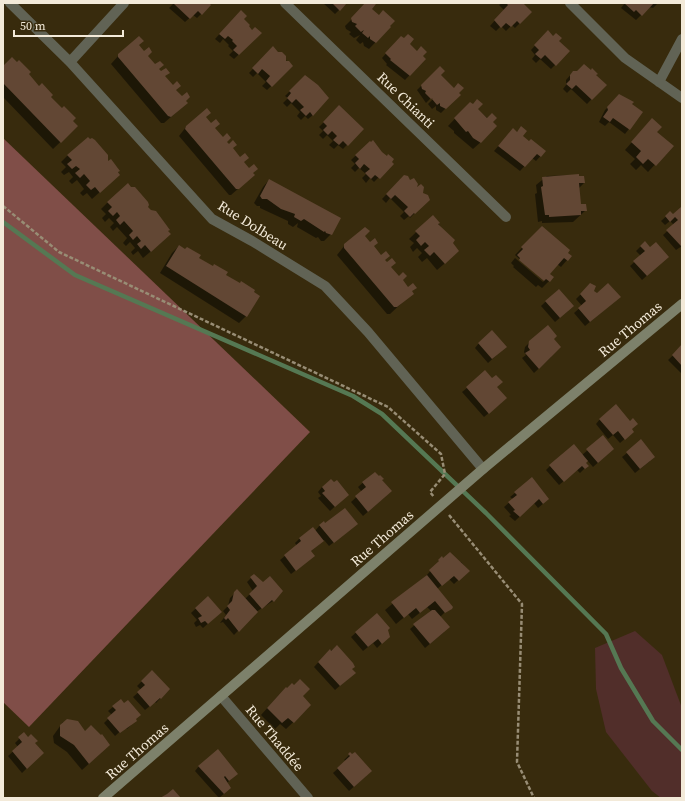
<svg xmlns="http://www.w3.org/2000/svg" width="685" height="801" viewBox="0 0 685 801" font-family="'Source Serif 4',serif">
<rect width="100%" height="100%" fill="#382b0d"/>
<path fill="#512e2a" d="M635 631 662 655 682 708V798H661L652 791 606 732 596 689 595 648Z"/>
<path fill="#804e48" d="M3 138 310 432 29 727 3 702Z"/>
<path fill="#0007" d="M174 3H207L210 5 197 18 193 15 185 22 169 8Z
M323 3H346L335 14Z
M368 3H373L370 9 390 27 369 49 364 46 363 42 360 44 356 40 360 35 354 38 349 34 351 32 346 29 345 26Z
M502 3H522L531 12 515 28 512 25 506 31 501 26 496 31 490 26 504 10 499 5Z
M625 3H658L653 8 649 7 636 20 621 8Z
M236 16 243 19 252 31 261 33 234 59 229 55 233 51 228 46 229 45 223 39 220 43 215 39Z
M548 32 569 51 551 69 540 59 536 63 532 59 535 55 531 50Z
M401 37 425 59 405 80 386 65 387 64 382 58Z
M138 45 185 101 179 110 164 123H161L111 64 119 55Z
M273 48 292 66 267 90 262 86 266 82 257 73 253 77 249 73Z
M17 64 77 126 53 149 3 97V67Z
M440 67 439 75 459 95 441 113 436 110V106L432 109 428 104 436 96 434 95 426 103 417 90Z
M573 72 595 75 605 85 587 104 571 89 567 93 563 89 566 85V80Z
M305 76 313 115 308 119 305 116 301 120 297 116 300 112 291 103 287 107 283 103 288 98 285 96Z
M470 103 492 122 482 141 473 149 454 133V131L448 126Z
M631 104 642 112 625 134 609 122 605 126 599 122 605 110 610 105Z
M339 107 362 129 343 149 338 145 334 149 329 145 333 141 327 135 323 139 319 135 323 131 319 127Z
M205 118 254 175 231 195H229L179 136 186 127Z
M645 127 672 146 648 172 641 165 636 170 630 164 635 159 625 150Z
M521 128 522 137 545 151 536 161 532 158 520 171 494 151 509 134 516 133Z
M370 142 392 164 374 182 370 178 366 183 362 178 366 174 359 168 355 172 351 168 355 164 351 160Z
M68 155 106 160 117 167 119 175 92 199 87 193 83 196 80 193 84 189 77 180 72 184 69 181 73 177 69 172 64 175 61 172 66 167 61 162Z
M578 175 584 183 579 188 580 205 586 210 573 222 542 223V221L538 222 535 194 537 193 536 185 547 176Z
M404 176 415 189 428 199 410 218 409 216 404 220 400 216 404 212 390 198 386 203 382 199Z
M269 180 331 234 324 241H321L318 237 316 238 297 227 298 223 293 227 288 224V221L260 208V206H257L254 203 263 187Z
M108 202 147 207 150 211 155 212 169 229 163 241 143 258 138 251 133 255 131 252 135 248 130 242 126 246 123 243 127 238 117 227 113 231 110 227 114 223 109 218 105 222 102 218 106 214 101 209Z
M680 209 682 210V246L676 250 663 235 674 225 670 221 665 225 661 221 670 213 673 215Z
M433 216 452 243 451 258 437 270 427 258 422 262 418 257 422 253 417 248 413 252 410 247 414 243 409 239Z
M542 227 567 260 561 267 557 264 549 274 553 277 542 288 538 285 536 287 513 267 514 266 511 263 515 258 543 282 544 281 515 255Z
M364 236 411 292 405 300 390 314H387L337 255 345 245Z
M645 242 663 261 642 280 630 266 641 256 636 251Z
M179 246 225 275 246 316 239 323 160 273 172 253Z
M558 290 568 311 555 322 541 306Z
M584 291 592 292 615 301 585 326 574 313 582 306 576 299Z
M553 339 551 357 534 373 522 358 526 355 524 352 525 347 530 342Z
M479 343 501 351 488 363 475 348Z
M682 347V374L668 360Z
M467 388 501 403 484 417 462 392Z
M600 419 631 430 628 436 620 443 613 435 608 439 596 424Z
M603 437 609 453 593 467 587 460 584 463 587 466 580 473 577 470 559 485 546 470 550 466 582 455Z
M627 453 650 461 635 473 622 457Z
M374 473 381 480 386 496 363 516 351 502 362 492 358 487Z
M532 479 544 503 538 508 534 503 515 521 509 516 511 515 504 507 513 499 510 497Z
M322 487 343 499 330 511 318 498 321 496 318 492Z
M325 524 352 528 329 546 324 540 310 552 309 560 291 574 280 560 297 546 295 543 299 539 313 528 315 531 320 525Z
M442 558 459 563 461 562 468 571 454 584 449 579 437 589 451 606 440 617 444 632 425 648 410 629 431 611 427 607 412 619 408 614 396 624 385 610 426 576Z
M254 575 263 583 273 601 256 612 234 635 223 622 220 623 226 615 223 611 228 606 230 598 235 593 245 599 253 591 247 582Z
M208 597 221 612 203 628 200 625 196 627 194 623 197 620 191 613Z
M377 614 388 637 377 648 373 643 363 651 351 637Z
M337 646 351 669 350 677 335 690 314 667 324 656Z
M152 671 169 689 156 703 155 702 145 710 133 697 141 690 137 686Z
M279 695 302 696 308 708 286 729 280 724 275 729 261 715Z
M113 707 131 725 127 729 125 727 115 736 104 723 112 715 108 711Z
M63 722 102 752 82 770 67 752 54 743 53 736Z
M24 734 42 753 22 773 8 756 18 747 15 743Z
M350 754 366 776 349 791 333 773 346 761 344 760Z
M199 766 232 778 227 783 226 792 219 798 195 771Z"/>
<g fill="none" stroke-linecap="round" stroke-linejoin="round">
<path stroke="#557853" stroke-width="4.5" d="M3 222 75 275 353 396 382 414 486 513 606 634 621 668 653 721 682 750"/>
</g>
<path fill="#624734" d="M173 3H209L211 5 202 15 198 11 190 19Z
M332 3H347L340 11Z
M365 3H375L376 4 372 9 379 15 383 10 395 21 390 26 391 27 376 43 370 39V36L368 38 362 33 364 30 361 32 355 26 357 24 352 22 351 18Z
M506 3H523L532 12 520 24 517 21 511 27 506 23 501 28 494 20 508 5Z
M624 3H654L642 16 636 10 634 12Z
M241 10 247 16 244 19 250 25 249 26 252 30 255 27 262 33 239 55 233 50 237 46 232 41 233 40 228 36 225 39 219 34Z
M548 30 553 36 556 33 562 38 559 41 570 51 556 66 545 55 541 59 535 54 539 50 534 45Z
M408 34 414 39 410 44 417 51 421 46 427 52 423 56 426 59 410 76 390 60 391 59 385 53 401 36 404 38Z
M139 36 144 41 139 45 144 51 149 47 152 52 148 56 155 64 160 61 164 65 159 69 161 71 166 68 170 73 165 76 173 85 177 81 181 86 176 90 182 96 187 92 190 97 186 101 188 103 171 117 168 116 118 57V54Z
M273 46 278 52H282L286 56V61H289L293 66 272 87 266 81 270 76 262 69 258 74 252 68Z
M12 57 17 62 19 60 31 72 29 74 39 86 42 83 53 95 51 97 62 108 64 106 76 118 73 121 78 126 61 143 3 83V66Z
M584 64 591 70 592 68 598 74 596 75 607 85 592 100 576 85 572 89 566 84 570 80V75L573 71H577Z
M440 66 445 71 441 75 454 88 458 83 464 88 459 93 461 95 446 109 440 106V103L437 105 432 99 433 98 431 99 425 93 426 91 422 89 421 85Z
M305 75 318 85 329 98 313 116 310 112 306 116 300 110 304 107 296 99 292 103 287 98 291 93 289 91Z
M619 94 634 102 632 104 643 112 630 130 613 118 610 122 603 117 608 110 607 107Z
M477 99 483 104 478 109 487 118 492 113 497 118 493 122 497 126 481 143 473 138 468 131 466 132 454 118 470 102 473 104Z
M339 105 364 129 348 146 343 141 339 145 333 140 337 136 332 131 328 135 323 130 327 126 323 122Z
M207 108 211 113 206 117 211 123 216 119 220 124 215 128 223 137 227 133 231 138 227 142 229 144 233 140 237 145 233 148 240 157 245 153 249 158 244 162 249 168 254 164 258 169 253 173 255 175 239 189H236L185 129 186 126Z
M652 118 662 127 657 132 674 146 656 166 648 159 643 164 636 157 641 151 631 142Z
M521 126 527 131 523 136 529 141 531 139 546 151 541 157 537 154 525 167 498 146 513 128 517 132Z
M88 137 90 139 92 138 95 140 108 155V161L111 159 120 171 118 172 120 175 100 193 95 187 91 190 86 185 90 181 84 174 80 178 75 173 80 169 76 166 72 169 67 164 72 160 67 155Z
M373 140 382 152 387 156 388 154 394 159 392 162 394 164 380 179 375 175 371 179 365 173 370 169 364 164 360 169 355 163 359 159 355 155 370 141 371 142Z
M579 174V176H584L585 183H579L581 204H586L587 211H581V215L549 217V215H545L541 187 543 186 542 177Z
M404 175 408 176 410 180 414 178 418 184 417 187 421 184 424 187 423 193 428 195 430 200 415 214 414 213 410 217 404 211 408 207 395 195 391 199 386 194Z
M269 179 341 218 332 235 326 233 325 231 324 232 304 219 301 221 294 217 295 214 281 209 267 199H262L260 196Z
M128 183 131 187H135L148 202 149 205 148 207 151 210 156 211 170 230 168 231 171 234 151 252 145 245 141 249 137 244 141 241 137 236 133 240 129 235 133 231 124 221 120 225 116 220 120 216 117 212 113 216 108 211 112 207 107 202Z
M681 207 682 209 681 246 666 230 678 220 675 217 670 222 665 216 670 211 673 214Z
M433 215 440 223 438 224 455 240 453 243 459 251 445 264 434 252 430 256 424 250 429 246 425 242 421 246 416 240 420 236 415 231Z
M542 226 570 250 568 253 572 256 568 261 564 258 550 274 554 277 550 282 546 279 544 281 519 260 520 258 517 255 523 249 521 247Z
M365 227 370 231 365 236 370 242 375 238 378 243 374 246 381 255 386 251 390 256 385 260 387 262 392 258 396 263 391 267 399 276 403 272 407 276 403 280 408 287 413 283 417 288 412 291 414 294 397 307H394L344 248V244Z
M645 241 650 247 656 242 669 257 647 276 633 261 645 251 640 246Z
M179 245 185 249 187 247 201 255 199 258 213 266 214 264 228 272 226 275 240 283 241 281 255 290 254 292 260 296 247 317 166 266Z
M590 283 596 286 594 291 597 293 608 283 621 297 590 322 578 308 586 301 580 294Z
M559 289 574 306 560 318 545 301Z
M548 325 557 336 554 339 561 347 539 369 525 353 530 350 528 347 529 341Z
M492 330 507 347 492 359 478 343Z
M682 344V366L672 355Z
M485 370 492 378 496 375 503 382 497 387 507 398 489 414 466 387Z
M616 404 630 421 633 418 638 424 632 429 634 432 625 440 618 431 613 435 599 419Z
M603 435 614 449 598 463 586 449Z
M641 439 655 457 640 469 626 452Z
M574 444 588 461 586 463 589 466 585 469 582 466 564 482 549 465Z
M375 472 379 476 380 475 384 479 382 480 392 491 368 512 355 496 366 487 362 482Z
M532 477 549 499 543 504 539 499 520 517 513 511 515 510 508 502 517 495 514 492Z
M331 479 334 482 337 480 349 495 335 507 322 493 325 491 322 487Z
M345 508 358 524 334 543 319 525 324 521 325 523Z
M313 527 324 541 311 551 315 556 296 571 284 555 301 541 299 538Z
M450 552 470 571 459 581 454 576 442 586 429 570 439 561 438 560 442 556 443 558Z
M254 574 263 582 270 576 283 591 274 602 272 600 262 609 249 594 257 586 250 577Z
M427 575 453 607 452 609 445 613 435 601 420 613 416 608 404 618 391 602Z
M237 589 258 612 239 632 228 618 226 620 224 618 230 610 227 606 232 601 234 592Z
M208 596 222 612 208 624 205 621 201 623 198 618 202 616 195 608Z
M432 610H435L450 627 430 644 413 624Z
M377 613 390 628 388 630 390 637 382 644 378 639 368 647 355 632Z
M337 645 353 663 355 667 352 669 356 673 340 686 318 662 330 649 331 651Z
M152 670 170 689 161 699 160 698 150 707 137 692 145 685 141 681Z
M300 679 310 689 303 696 311 705 294 723 288 718 282 723 267 708 286 687 287 688 292 683 294 685Z
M121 699 124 703 128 700 141 715 136 719 137 721 120 733 107 718 116 710 112 706Z
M67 719 78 721 85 731 91 725 101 735 102 734 110 745 89 764 74 745 60 736V725Z
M24 732 28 737 31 734 38 741 35 743 44 753 27 769 12 751 22 742 18 737Z
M218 749 238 774 229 781 225 776 224 777 231 788 224 794 198 766Z
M350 752 352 754 355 752 372 771 354 787 337 768 350 756 348 754Z
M173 789 181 798H160L167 794Z"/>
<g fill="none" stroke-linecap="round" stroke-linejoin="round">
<path stroke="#988d75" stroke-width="2.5" stroke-dasharray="4 2" stroke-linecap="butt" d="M3 206 59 252 388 407 441 454 445 474 430 492 434 497
M449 515 522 604 517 762 534 798"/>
<path stroke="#616355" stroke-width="10" d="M10 3 70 62 212 219 252 241 325 286 368 332 483 469
M285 3 506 217
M570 3 625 58 682 98
M70 62 124 3
M659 82 682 39
M221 696 308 798"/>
<path stroke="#7d816b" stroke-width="10" d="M103 798 483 469 682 304"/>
</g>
<g text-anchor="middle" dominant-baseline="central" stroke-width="3" stroke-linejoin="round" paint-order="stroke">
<g font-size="14" fill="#f3ead9" stroke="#382b0d">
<text transform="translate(406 100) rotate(44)">Rue Chianti</text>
<text transform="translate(253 225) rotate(32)">Rue Dolbeau</text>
<text transform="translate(630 329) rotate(-40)">Rue Thomas</text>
<text transform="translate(382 538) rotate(-41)">Rue Thomas</text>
<text transform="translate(275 738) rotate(50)">Rue Thaddée</text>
<text transform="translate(137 751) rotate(-41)">Rue Thomas</text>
</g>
</g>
<rect width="685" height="801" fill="none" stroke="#f3ead9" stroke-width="8"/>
<path d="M14 30v6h109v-6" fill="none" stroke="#f3ead9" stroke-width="2"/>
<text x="20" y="30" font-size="12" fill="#f3ead9" stroke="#382b0d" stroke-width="3" paint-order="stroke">50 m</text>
</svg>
